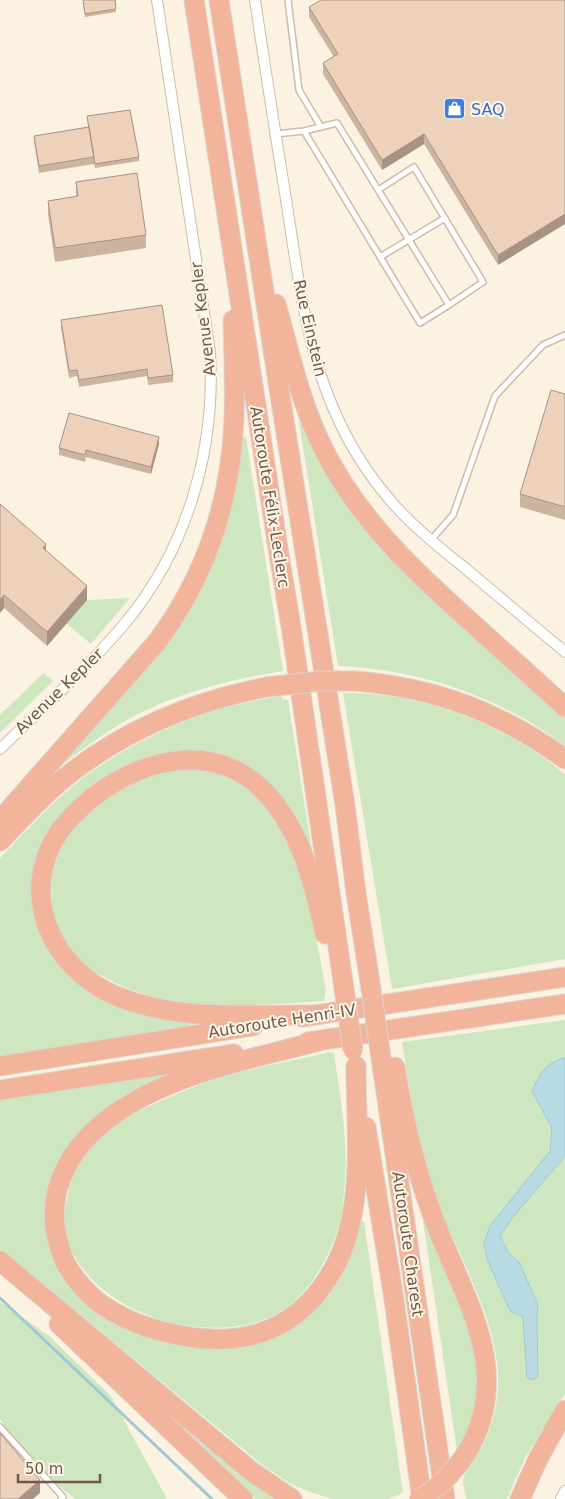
<svg xmlns="http://www.w3.org/2000/svg" width="565" height="1499" viewBox="0 0 565 1499" font-family="'DejaVu Sans',sans-serif">
<rect width="100%" height="100%" fill="#fbf2e2"/>
<path fill="#cfe7c1" d="M303 421 357 518 381 550 413 580 565 715V746C502 697 418 669 338 666L299 422Z
M246 437 283 671C227 680 169 695 120 724 99 737 80 751 60 766L57 763 166 644 193 604 213 560 239 438Z
M130 598 91 644 66 623 87 600Z
M43 673 53 681 0 733V715Z
M343 693C420 692 506 724 565 774V959L392 989Z
M281 696 282 699 288 700 314 863 232 761 126 769 38 866 60 963 191 1021V1027L0 1056V858C19 839 36 819 56 801 95 763 159 728 210 712 233 705 257 700 281 696Z
M185 768C201 770 215 772 229 778 296 806 314 926 326 989L324 1001C252 1005 174 1015 108 979 102 975 94 972 88 967 69 952 55 927 52 903 45 844 93 798 144 778 157 772 171 771 185 768Z
M565 1020V1394L525 1458 507 1499H466C465 1493 463 1486 463 1480 463 1473 481 1450 485 1441 497 1415 501 1384 496 1356 487 1301 457 1252 437 1201 419 1150 410 1095 402 1042Z
M329 1052 334 1053C341 1102 350 1150 343 1200 343 1207 342 1215 340 1222 331 1253 315 1284 290 1305 225 1356 86 1317 66 1234 63 1221 65 1207 68 1194 73 1167 92 1142 114 1126 126 1117 140 1110 154 1104 175 1094 198 1085 220 1078 256 1067 293 1061 329 1052Z
M183 1068 96 1117 73 1139 59 1160 48 1192 46 1214 98 1312 136 1333 176 1342 290 1327 358 1221H364L403 1493 388 1499H332L313 1493 291 1484 264 1466 20 1265 0 1251V1096Z
M423 1221H427C450 1277 484 1339 476 1401 473 1419 465 1435 457 1451Z
M0 1302 48 1335 110 1395 167 1499H75L27 1460 0 1419Z
M175 1417 280 1499H255L172 1421Z"/>
<path fill="#b8dbe3" stroke="#9ec9d4" d="M565 1058V1156L513 1217 500 1236 509 1254 519 1262 538 1305 537 1319 538 1376 533 1380 527 1378 523 1317 510 1311 487 1259 484 1243 490 1226 550 1151 552 1128 532 1091C539 1075 546 1062 565 1058Z"/>
<g fill="none" stroke-linecap="round" stroke-linejoin="round">
<path stroke="#9ec9d4" stroke-width="3" d="M0 1298 212 1499"/>
<defs>
<path id="service" d="M288 0 299 90 321 127
M276 134 304 131 337 123 449 305 420 323 304 131
M378 190 414 167 483 282 449 305
M380 257 445 218
M431 540 453 515 495 396 543 345 565 335
M0 1427 63 1497 61 1499"/>
<path id="minor" d="M255 0C265 66 275 133 286 199 303 310 313 411 390 500 412 526 439 547 466 569 499 597 532 624 565 652
M0 749C43 707 88 668 126 622 188 547 216 448 210 352L157 0
M561 1499 565 1491"/>
<path id="motorway" d="M194 0 277 542 292 633 345 995
M219 0 280 395 345 805 356 893 371 989
M276 304C290 353 300 402 323 448 358 519 414 571 472 623 503 651 534 679 565 707
M356 681C436 688 500 712 565 759
M0 820 157 642C206 576 231 501 234 419 235 386 234 353 233 320
M0 841C16 825 31 808 48 792 111 735 184 703 267 687
M313 1015C246 1014 180 1022 116 996 52 969 17 894 59 832 68 819 80 808 92 798 148 754 224 740 273 801 304 839 314 888 325 934
M302 1017 565 977
M319 1041C252 1059 173 1073 116 1113 74 1142 45 1186 57 1238 61 1255 68 1271 79 1283 99 1308 131 1323 161 1331 239 1352 303 1334 339 1258 365 1200 356 1128 356 1066
M308 1042 565 1004
M379 1044 445 1499
M0 1066 253 1026
M395 1067C403 1116 414 1164 431 1211 459 1292 517 1367 467 1452
M0 1090 234 1054
M366 1127 393 1293 422 1499
M0 1261 251 1471 292 1499
M59 1324 243 1499
M520 1499 538 1459 565 1410"/>
</defs>
<use href="#service" stroke="#cdbcac" stroke-width="8"/>
<use href="#minor" stroke="#cdbcac" stroke-width="12"/>
<use href="#motorway" stroke="#dad4d0" stroke-width="21"/>
<use href="#service" stroke="#fff" stroke-width="5"/>
<use href="#minor" stroke="#fff" stroke-width="10"/>
<use href="#motorway" stroke="#f2b59b" stroke-width="19"/>
<defs>
<path id="motorway-bridge" d="M267 687 320 681H356
M371 989 379 1044
M345 995 353 1050
M419 1499C440 1488 454 1472 467 1452"/>
</defs>
<use href="#motorway-bridge" stroke="#dad4d0" stroke-width="21" stroke-linecap="butt"/>
<use href="#motorway-bridge" stroke="#f2b59b" stroke-width="19"/>
</g>
<path fill="#cdb4a1" d="M83 0H115L116 12 85 17Z
M565 0 498 265 424 144 382 170 323 74V63L334 57 309 17V7Z
M87 116 139 157V161L95 168 94 164 39 173 34 142V136L88 127Z
M76 182 146 235V248L55 262 48 214V201L76 197Z
M61 320 173 375V382L148 385 147 376 79 387 77 376 69 378 61 327Z
M565 394V520L520 507V494Z
M159 444 151 474 86 457 85 462 59 455V448Z
M0 504 87 600 47 646 4 608 0 613Z"/>
<path fill="#a79283" d="M424 134V144L382 170V160Z
M565 214V224L498 265V255Z
M159 437V444L151 474V467Z
M46 544V558L43 548Z
M87 586V600L47 646V632Z
M4 595V608L0 613V600Z
M40 1480V1493L33 1499H18Z"/>
<path fill="#eed1bb" stroke="#a79283" d="M83 0H115L116 9 85 14Z
M321 0H565V214L498 255 424 134 382 160 323 63 338 54 309 7Z
M130 110 139 157 95 164 87 116Z
M89 127 94 157 39 166 34 136Z
M137 173 146 235 55 248 48 201 78 196 76 182Z
M162 305 173 375 148 378 147 369 79 380 77 370 69 371 61 320Z
M551 390 565 394V507L520 494Z
M69 413 159 437 151 467 86 450 85 455 59 448Z
M0 504 46 544 43 548 87 586 47 632 4 595 0 600Z
M0 1433 40 1480 18 1499H0Z"/>
<defs>
<symbol id="shop-square" viewBox="-11 -11 22 22"><rect x="-9" y="-9" width="18" height="18" rx="4" fill="#3f7fe0" stroke="#fef6e7"/><path d="M-5-2.5h2.3a2.7 3.5 0 0 1 5.4 0H5L5.5 6h-11ZM-1.5-2.5h3a1.5 2.3 0 0 0-3 0Z" fill="#fff"/></symbol>
</defs>
<g fill-rule="evenodd">
<use href="#shop-square" x="442" y="96" width="25" height="25"/>
</g>
<g text-anchor="middle" dominant-baseline="central" stroke-width="4" stroke-linejoin="round" paint-order="stroke">
<g font-size="16" fill="#366cbe" stroke="#fef6e7" text-anchor="start">
<text x="471" y="109">SAQ</text>
</g>
<g font-size="16" fill="#70594a" stroke="#fef6e7">
<text transform="translate(203 319) rotate(-97)">Avenue Kepler</text>
<text transform="translate(310 328) rotate(77)">Rue Einstein</text>
<text transform="translate(270 497) rotate(81)">Autoroute Félix-Leclerc</text>
<text transform="translate(59 691) rotate(-44)">Avenue Kepler</text>
<text transform="translate(282 1021) rotate(-9)">Autoroute Henri-IV</text>
<text transform="translate(408 1244) rotate(82)">Autoroute Charest</text>
</g>
</g>
<path d="M18 1474v8h82v-8" fill="none" stroke="#70594a" stroke-width="2.5"/>
<text x="25" y="1474" font-size="15" fill="#70594a" stroke="#fef6e7" stroke-width="4" paint-order="stroke">50 m</text>
</svg>
